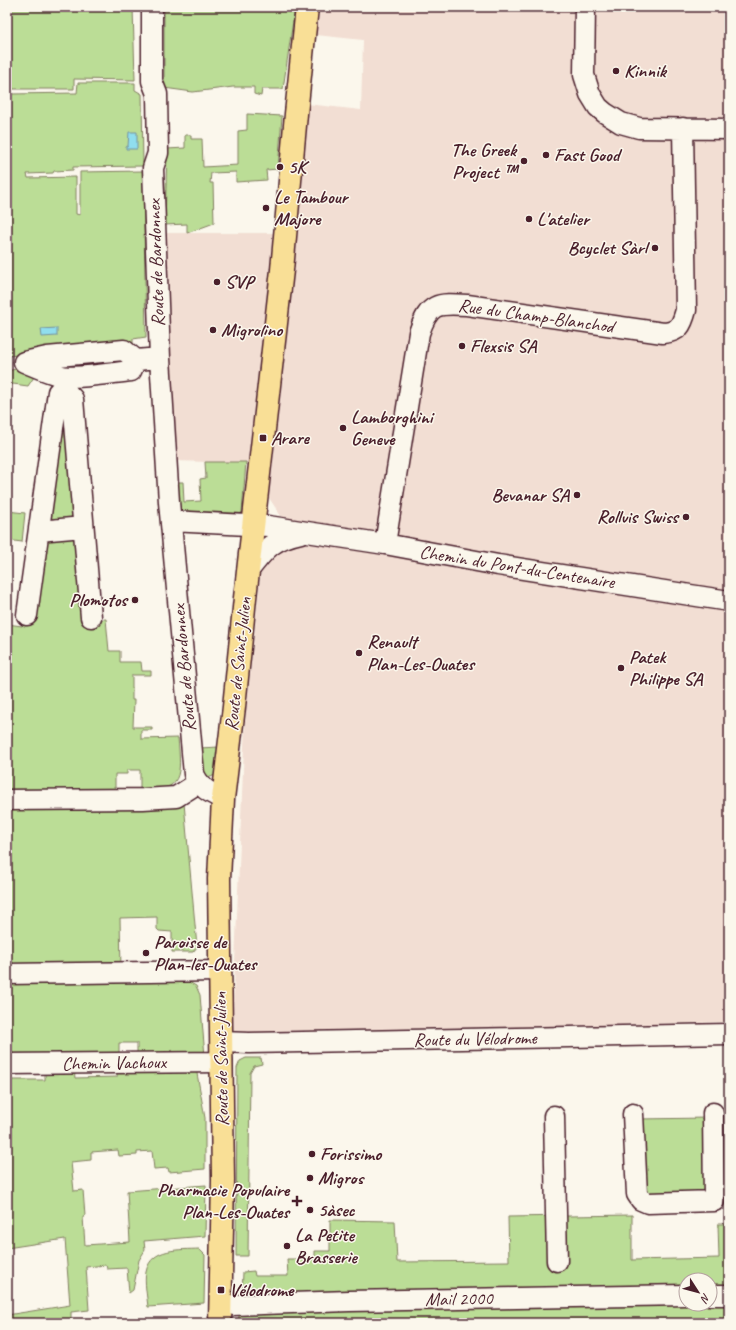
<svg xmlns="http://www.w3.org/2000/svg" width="736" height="1330" viewBox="0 0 736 1330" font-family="Caveat,sans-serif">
<rect width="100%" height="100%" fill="#fbf7ec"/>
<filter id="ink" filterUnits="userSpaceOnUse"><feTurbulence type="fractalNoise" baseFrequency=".025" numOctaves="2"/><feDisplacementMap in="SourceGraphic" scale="8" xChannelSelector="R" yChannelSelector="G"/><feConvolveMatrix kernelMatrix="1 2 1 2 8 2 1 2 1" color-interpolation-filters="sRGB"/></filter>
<g filter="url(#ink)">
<path fill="#f2ded3" d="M320 7H729V1022L232 1035 245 722 261 569 281 547 300 545 246 463 173 461 161 233H288L302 179 307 104 361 110 363 40 316 35Z"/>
<path fill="#bbdd96" stroke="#827e60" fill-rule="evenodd" d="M7 7H57V9L76 8V7H133L135 80 74 79V89H11V94L77 93 78 83H135V90L142 94 143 166 73 167V170L54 171 53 173 27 174 28 178 76 177V214L80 215V172L143 171 146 337 133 339V345L7 356Z
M164 7H295L283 89H262L261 96 254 94V87H233L193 92 164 88Z
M247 114 282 116 278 169 266 170 267 180 236 182V172L211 173 210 183H213L214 223 187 233V224L165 225 167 149 185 148V135H191V139H202L203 167 238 165V131L247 130Z
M16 369 36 374 28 386 13 384 10 386 7 411V371Z
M64 396 88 620 106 619 109 651H120V662H141L142 671H151V675H132V700H134L133 727H152V730H141V739L178 738C181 776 184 790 140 793V770H127V774H115V793L7 795V624L22 626Z
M205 462H246L242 512 240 514 184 512 178 507 176 482H183L184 502 201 501 200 479 206 478Z
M7 511 25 513 22 542 7 540Z
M219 747 216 774 211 777 207 776 202 768 199 748Z
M184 803 197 947 193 952H172V932L159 931 157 929V917L120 918 121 970 7 969V806Z
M7 981H187L196 986 200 995 205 1057H180L171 1050 164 1057 137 1056V1043H119V1058L7 1059Z
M246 1058H261L262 1064 254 1066 250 1073 248 1256H236L237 1068 240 1061Z
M117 1068H196L205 1118V1169L169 1172 168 1168 154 1169 152 1151 137 1152V1155L119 1156 118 1150 91 1152V1160L71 1162 74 1191 83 1190 85 1216 83 1217 85 1245 130 1242 127 1191 206 1185 205 1236 144 1241 145 1250 139 1260 133 1290 129 1293 127 1268 107 1269 106 1265 86 1267 89 1310 71 1312V1323H7V1315L70 1305 65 1239 7 1248V1069H8L9 1080H45V1069H74L75 1078 117 1077Z
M709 1118 706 1192 644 1194 638 1119Z
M632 1215V1260L719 1258 718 1224H729V1323H494L344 1320V1323H238L242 1296 243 1272 254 1271 255 1276H288L287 1259H315V1251H330V1220L395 1221 397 1262 509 1261 508 1217ZM686 1280H710V1304H686Z
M199 1249 205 1255 204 1303 148 1307C147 1297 144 1281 146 1272 151 1247 180 1250 199 1249Z"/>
<path fill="#90deee" stroke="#7492a0" d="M129 132H137V149H126V147L128 146Z
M57 328V336L42 337 41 329Z"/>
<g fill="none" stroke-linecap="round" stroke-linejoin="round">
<defs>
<path id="minor" d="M152 7V81L157 94 158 153 153 168 160 358 169 502 194 774C200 788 210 793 223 799
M585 7 584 75 590 94 598 107 605 113 621 123 639 128 729 129
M136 360 124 350 47 357 24 362C36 367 49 373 62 376 80 379 112 373 131 371L136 360 160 358
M63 376V388L73 399 91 617
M171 521 268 526 385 544 498 565 729 601
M39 531 83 527
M385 544 419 333C429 303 437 303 467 305L663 333C679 332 682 325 686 310L683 128
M249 570C266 548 273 539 301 533
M27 615 58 392 63 388
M7 800 143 799 176 797 198 783
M7 974 220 971
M221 1042 249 1043 729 1034
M7 1064 222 1062
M633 1114 637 1194 641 1200 648 1203 714 1201 713 1113
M554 1116 557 1261
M710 1295H729
M233 1305 349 1301 686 1295"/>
<path id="major" d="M220 1323 223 1180 219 879 223 799 234 707 245 598 282 270 296 114 307 7"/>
</defs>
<use href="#minor" stroke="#4a1f2b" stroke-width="23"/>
<use href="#major" stroke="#4a1f2b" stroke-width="25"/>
<use href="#minor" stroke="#fbf7ec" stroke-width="20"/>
<use href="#major" stroke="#f9df96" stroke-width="22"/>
</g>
</g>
<g fill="#4a1f2b" stroke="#fbf7ec" stroke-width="1.5">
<circle cx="616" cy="71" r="4"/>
<circle cx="546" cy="155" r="4"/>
<circle cx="524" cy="161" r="4"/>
<circle cx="280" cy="167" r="4"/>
<circle cx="266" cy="208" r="4"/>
<circle cx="529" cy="219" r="4"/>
<circle cx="655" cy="248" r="4"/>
<circle cx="217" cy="282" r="4"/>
<circle cx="213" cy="330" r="4"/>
<circle cx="462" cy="346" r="4"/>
<circle cx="343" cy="428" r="4"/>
<rect x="259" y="434" width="8" height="8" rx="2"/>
<circle cx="577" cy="495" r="4"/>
<circle cx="686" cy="517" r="4"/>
<circle cx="135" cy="600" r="4"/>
<circle cx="359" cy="653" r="4"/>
<circle cx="621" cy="668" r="4"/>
<circle cx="146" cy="953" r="4"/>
<circle cx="312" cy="1154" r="4"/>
<circle cx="310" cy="1178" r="4"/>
<path d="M295 1195h4v4h4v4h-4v4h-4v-4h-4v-4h4z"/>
<circle cx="310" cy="1210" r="4"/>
<circle cx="287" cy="1246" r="4"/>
<rect x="217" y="1286" width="8" height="8" rx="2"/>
</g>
<g text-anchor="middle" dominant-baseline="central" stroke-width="3" stroke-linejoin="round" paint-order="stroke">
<g font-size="19" font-weight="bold" fill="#4a1f2b" stroke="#fbf7ec" text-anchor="start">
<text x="624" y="71">Kinnik</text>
<text x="516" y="150" text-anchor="end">The Greek<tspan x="516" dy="22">Project ™</tspan></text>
<text x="554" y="155">Fast Good</text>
<text x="288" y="167">5K</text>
<text x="274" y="197">Le Tambour<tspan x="274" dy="22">Majore</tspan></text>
<text x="537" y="219">L'atelier</text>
<text x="647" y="248" text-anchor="end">Bcyclet Sàrl</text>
<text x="225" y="282">SVP</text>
<text x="221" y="330">Migrolino</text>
<text x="470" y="346">Flexsis SA</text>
<text x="351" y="417">Lamborghini<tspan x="351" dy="22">Geneve</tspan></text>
<text x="271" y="438">Arare</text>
<text x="569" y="495" text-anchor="end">Bevanar SA</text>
<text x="678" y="517" text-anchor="end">Rollvis Swiss</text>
<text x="127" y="600" text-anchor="end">Plomotos</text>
<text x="367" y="642">Renault<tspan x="367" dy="22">Plan-Les-Ouates</tspan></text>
<text x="629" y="657">Patek<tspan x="629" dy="22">Philippe SA</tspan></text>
<text x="154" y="942">Paroisse de<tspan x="154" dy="22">Plan-les-Ouates</tspan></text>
<text x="320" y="1154">Forissimo</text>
<text x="318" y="1178">Migros</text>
<text x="289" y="1190" text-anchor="end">Pharmacie Populaire<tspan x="289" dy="22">Plan-Les-Ouates</tspan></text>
<text x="318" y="1210">5àsec</text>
<text x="295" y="1235">La Petite<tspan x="295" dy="22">Brasserie</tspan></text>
<text x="229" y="1290">Vélodrome</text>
</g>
<g font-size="19" fill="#4a1f2b" stroke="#fbf7ec">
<text transform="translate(156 263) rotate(-92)">Route de Bardonnex</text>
<text transform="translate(536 316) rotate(8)">Rue du Champ-Blanchod</text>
<text transform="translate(517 567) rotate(9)">Chemin du Pont-du-Centenaire</text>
<text transform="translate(238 664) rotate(-84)">Route de Saint-Julien</text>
<text transform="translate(184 668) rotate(-95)">Route de Bardonnex</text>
<text transform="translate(475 1039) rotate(-1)">Route du Vélodrome</text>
<text transform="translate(221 1059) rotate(-91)">Route de Saint-Julien</text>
<text transform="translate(114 1063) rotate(-1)">Chemin Vachoux</text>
<text transform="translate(459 1299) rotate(-1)">Mail 2000</text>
</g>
</g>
<rect width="736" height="1330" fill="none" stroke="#fbf7ec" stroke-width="24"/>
<rect x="12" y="12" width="712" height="1306" fill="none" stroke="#4a1f2b" stroke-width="1.5" filter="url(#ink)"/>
<g transform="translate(698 1292) rotate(126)"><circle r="19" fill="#fbf7ec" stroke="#b4a19f"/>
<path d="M0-3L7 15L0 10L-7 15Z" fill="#4a1f2b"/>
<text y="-6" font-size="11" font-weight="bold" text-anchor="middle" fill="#4a1f2b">N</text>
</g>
</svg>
